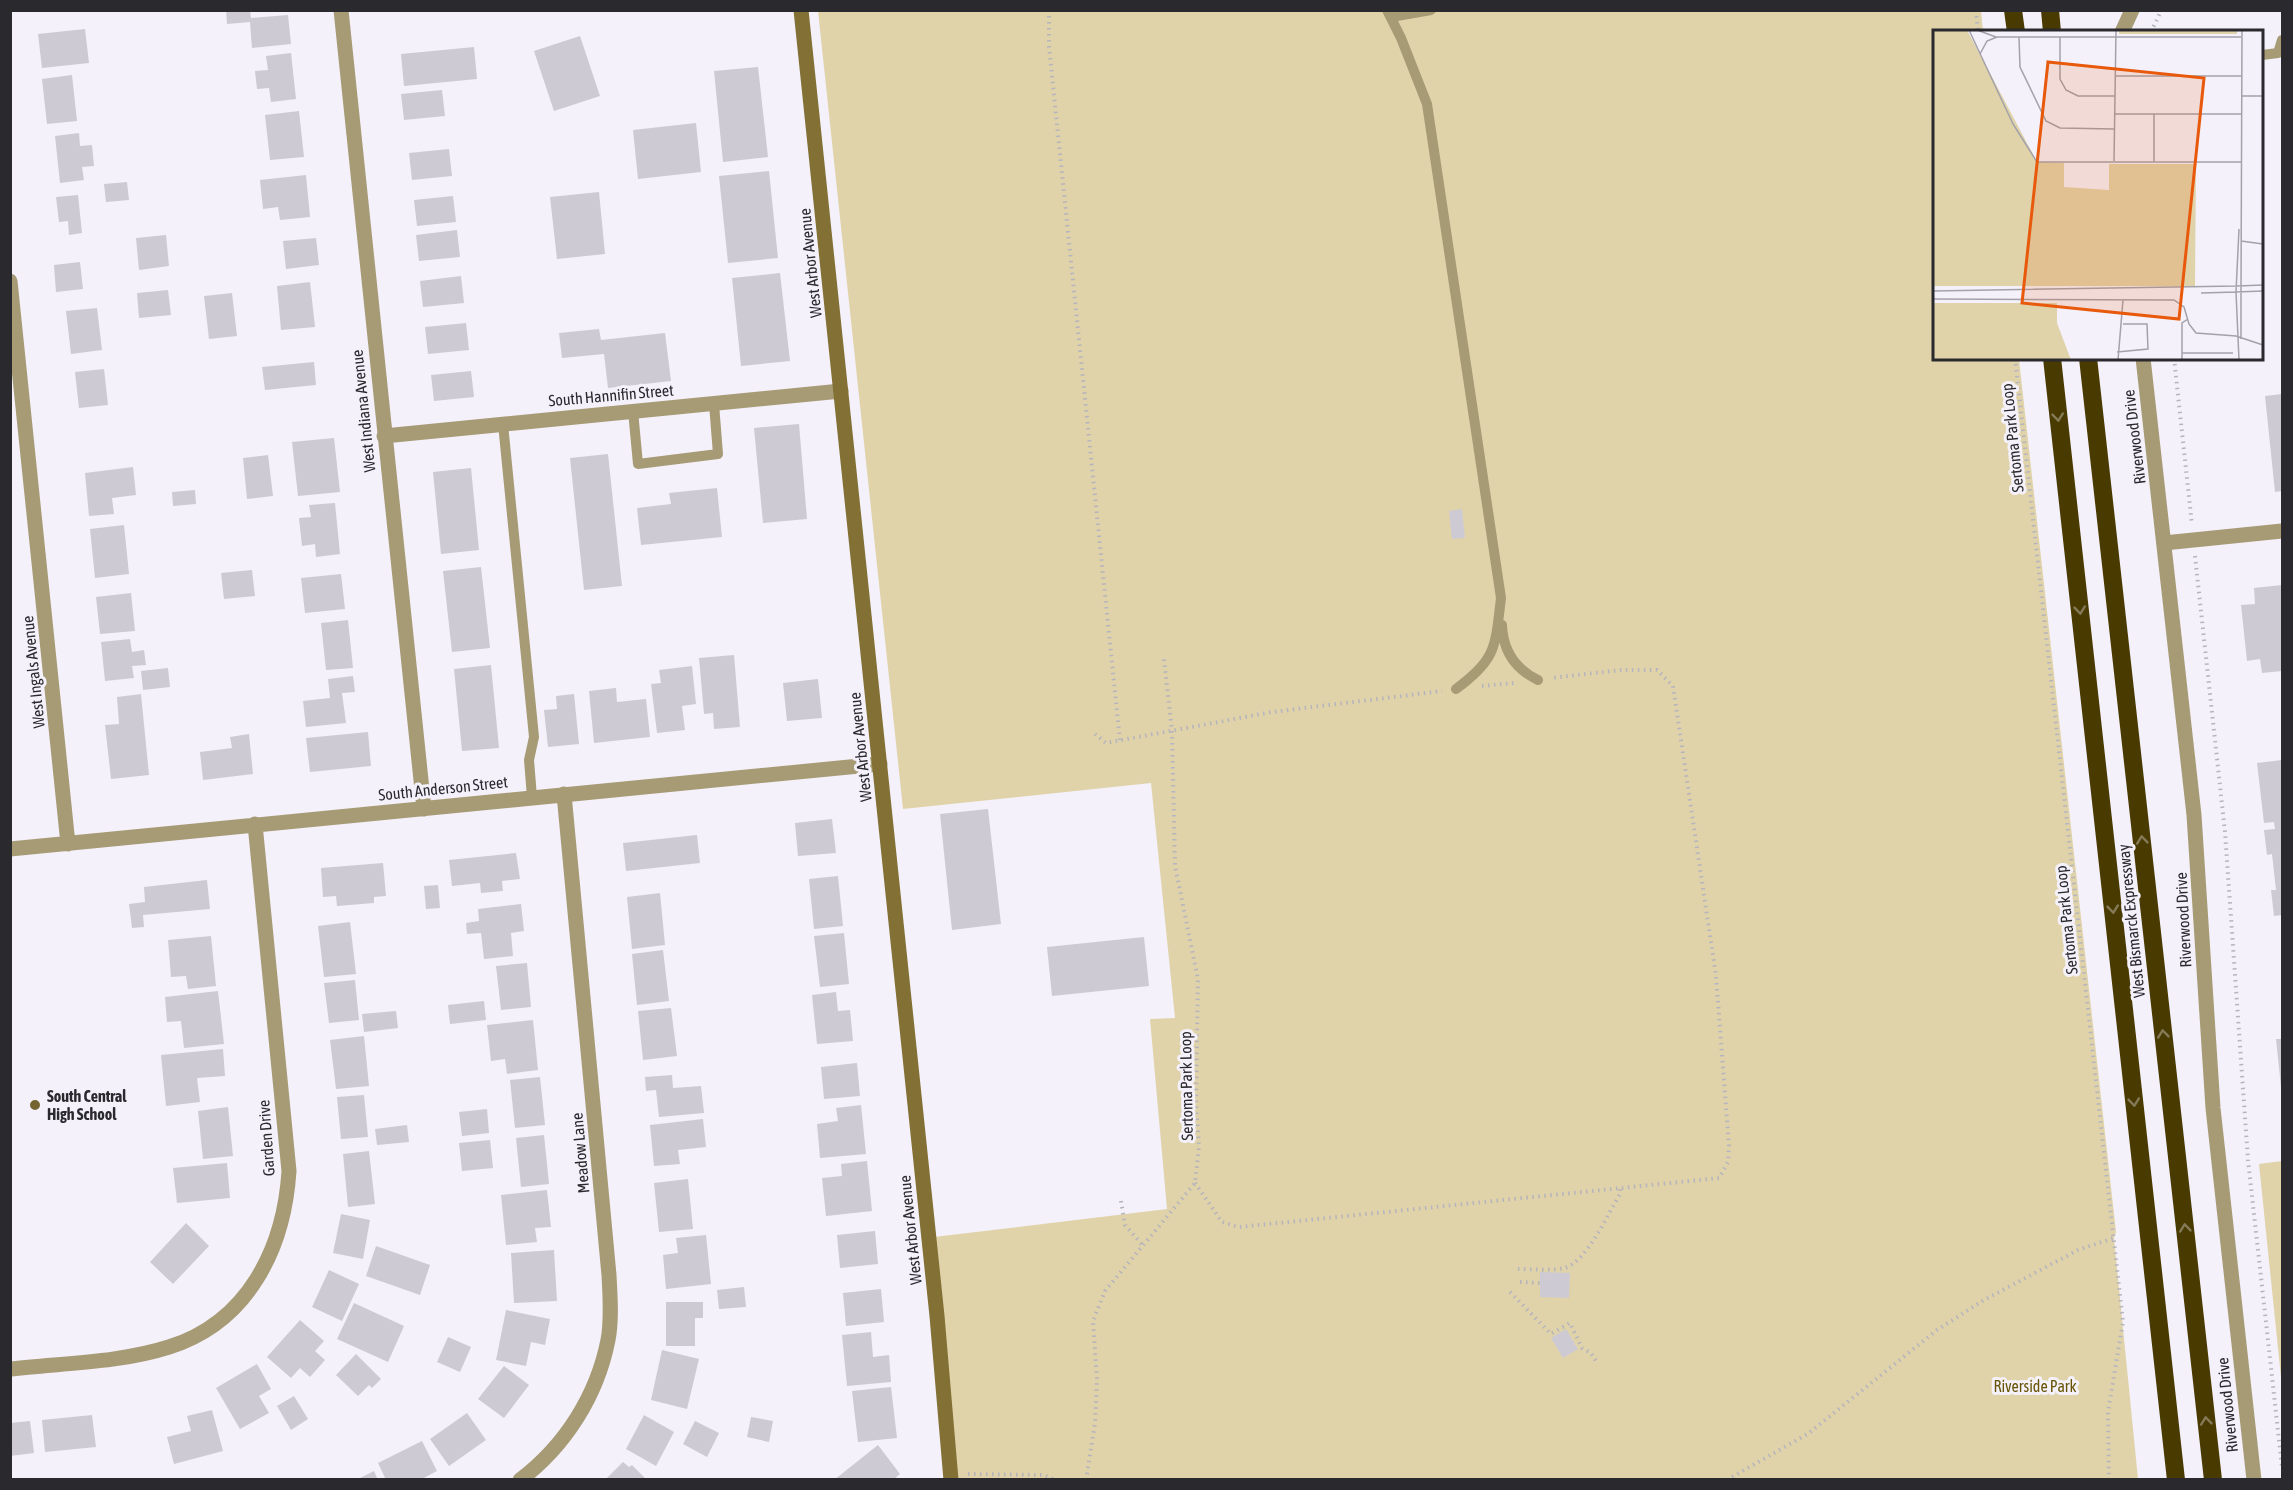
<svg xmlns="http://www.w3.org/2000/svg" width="2293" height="1490" viewBox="0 0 2293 1490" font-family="'Asap Condensed',sans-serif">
<rect width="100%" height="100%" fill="#f4f1fb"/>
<path fill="#e0d3aa" d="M818 11H1981L1983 31 1934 32V358L2019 359 2116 1232 2114 1238 2138 1479H957L934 1237 1167 1209 1150 1019 1175 1018 1151 783 903 809Z
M2282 1161V1387L2259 1164Z"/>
<path fill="#cdcad3" d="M226 10H250L251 18 288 15 291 44 252 48 250 22 227 24Z
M85 29 89 63 42 68 38 34Z
M580 36 600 96 554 111 534 51Z
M474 47 477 79 404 86 401 54Z
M291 53 296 99 271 102 269 88 257 89 255 71 268 70 266 56Z
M758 67 768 157 723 162 714 71Z
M72 75 77 121 47 124 42 79Z
M442 90 445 116 404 120 401 94Z
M299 111 304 157 270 160 265 115Z
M696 123 701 172 638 179 633 130Z
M79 133 80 146 92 145 94 166 82 167 84 180 60 183 55 136Z
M449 149 452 176 412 180 409 153Z
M769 171 778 258 728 263 719 176Z
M306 175 310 217 280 220 278 207 263 209 260 180Z
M127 182 129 200 106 202 104 184Z
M599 192 605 254 557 259 550 197Z
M78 195 82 233 69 235 68 221 59 222 56 197Z
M453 196 456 222 417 226 414 200Z
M457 230 460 257 419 261 416 235Z
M166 235 169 266 139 270 136 238Z
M316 238 319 265 286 269 283 241Z
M80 262 83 289 56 292 54 265Z
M780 273 790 361 741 366 732 278Z
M461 276 464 303 423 307 420 281Z
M310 282 315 327 281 330 277 286Z
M168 290 171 315 139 318 137 293Z
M232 293 237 336 209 339 204 296Z
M97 308 102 350 71 354 66 311Z
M466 323 469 350 428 354 425 327Z
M599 329 601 340 665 333 671 381 608 388 604 354 562 358 559 333Z
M314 362 316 385 265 390 262 367Z
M104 369 108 405 79 408 75 372Z
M471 371 474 397 434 401 431 375Z
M2282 394V491L2275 492 2265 396Z
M799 424 807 519 763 523 754 428Z
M334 438 340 492 298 496 292 442Z
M608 454 622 586 584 590 570 458Z
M268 455 273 496 247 499 243 458Z
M133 467 136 495 112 498 114 514 89 516 85 473Z
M471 468 479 550 441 554 433 472Z
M717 488 722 537 641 545 637 508 671 504 669 493Z
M195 490 196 504 173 506 172 492Z
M335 503 340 554 316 557 315 544 302 546 299 518 311 517 309 505Z
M1462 509 1465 538 1452 539 1449 511Z
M124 525 129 574 95 578 90 529Z
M481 567 490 648 452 652 443 571Z
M252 570 255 596 224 599 221 573Z
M341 574 345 609 305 613 301 578Z
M2282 585V671L2262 673 2260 659 2247 661 2241 605 2255 604 2254 588Z
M131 593 135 631 100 634 96 597Z
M348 620 353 668 326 670 321 623Z
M130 639 132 652 144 650 146 665 132 666 134 678 105 681 101 642Z
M734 655 740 727 714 729 713 713 704 714 699 658Z
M491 665 499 748 462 751 454 669Z
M692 666 696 704 682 706 685 730 657 733 651 684 661 683 659 670Z
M168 668 170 687 143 690 141 671Z
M353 676 355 692 342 693 346 723 306 727 303 701 330 698 328 679Z
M818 679 822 718 787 721 783 683Z
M616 688 617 702 646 699 650 737 594 743 589 691Z
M141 694 149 775 111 779 105 725 119 724 117 697Z
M574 694 579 744 548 747 544 710 557 709 556 696Z
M368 732 371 766 310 772 306 738Z
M249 734 253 774 203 780 200 752 232 748 230 737Z
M2282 760V915L2274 916 2271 890H2276L2272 854 2267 855 2264 830 2275 829 2274 822 2264 823 2257 763Z
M988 809 1001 924 952 930 940 814Z
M832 819 836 853 798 856 795 823Z
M697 835 700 863 626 871 623 843Z
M516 853 520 879 502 881 503 891 481 893 480 883 452 886 449 860Z
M383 863 386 896 374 897V903L337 906 336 896 323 897 321 868Z
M838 876 843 926 814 929 809 879Z
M207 880 210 909 143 915 144 927 132 928 129 904 145 902 144 887Z
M438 885 440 908 426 909 424 886Z
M660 893 665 945 632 949 627 897Z
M521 904 524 931 511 933 513 956 484 959 481 933 467 934 466 923 479 921 478 909Z
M350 922 356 974 324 977 318 926Z
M844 933 849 984 820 987 814 936Z
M211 936 216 986 188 989 186 976 171 977 168 940Z
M1144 937 1149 986 1052 996 1047 947Z
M663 950 669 1001 637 1005 632 954Z
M527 963 531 1007 501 1010 496 966Z
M355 980 359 1020 329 1023 324 983Z
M218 991 224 1044 184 1048 181 1021 167 1022 165 997Z
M836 992 838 1011 850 1010 853 1041 817 1044 812 995Z
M484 1001 486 1020 450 1024 448 1005Z
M671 1008 677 1056 643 1060 638 1011Z
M396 1011 398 1028 364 1032 362 1014Z
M533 1020 538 1070 507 1074 505 1059 491 1061 487 1025Z
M364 1036 369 1086 336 1089 330 1040Z
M2276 1039H2282V1086L2281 1087Z
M223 1049 225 1076 197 1078 200 1102 166 1106 161 1055Z
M857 1063 860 1096 824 1099 821 1067Z
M672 1075 673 1088 701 1086 704 1113 659 1117 656 1090 646 1091 645 1077Z
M540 1077 545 1125 515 1128 510 1080Z
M364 1095 368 1137 341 1139 337 1097Z
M861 1105 866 1154 820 1158 817 1124 838 1121 836 1108Z
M228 1107 233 1156 203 1159 198 1111Z
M487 1109 489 1133 462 1136 459 1112Z
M703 1119 706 1147 678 1150 680 1164 654 1166 650 1125Z
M407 1125 409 1142 377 1145 375 1129Z
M544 1135 549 1184 521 1187 516 1138Z
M490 1140 493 1168 462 1171 459 1143Z
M369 1151 375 1204 348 1207 343 1154Z
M867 1161 872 1211 826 1216 822 1178 842 1176 841 1164Z
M227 1163 230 1198 177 1203 173 1168Z
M688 1179 693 1229 659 1232 654 1183Z
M547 1190 551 1227 535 1228 537 1242 506 1245 501 1195Z
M341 1214 370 1220 363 1259 333 1253Z
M186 1223 209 1246 173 1284 150 1262Z
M875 1231 878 1264 840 1268 837 1235Z
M706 1235 711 1284 666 1289 663 1255 678 1253 676 1238Z
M376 1246 430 1265 420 1295 366 1276Z
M554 1250 557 1301 514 1303 511 1253Z
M329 1270 359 1284 342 1321 312 1307Z
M1540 1272 1570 1273 1569 1298 1540 1297Z
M744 1287 746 1307 719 1309 717 1290Z
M881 1289 884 1322 846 1326 843 1293Z
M666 1302H703V1318H695V1346H666Z
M354 1303 404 1326 388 1362 337 1339Z
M506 1310 550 1319 545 1345 531 1342 526 1366 496 1360Z
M300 1320 324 1341 315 1351 325 1360 310 1377 300 1368 291 1378 267 1357Z
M1566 1329 1578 1349 1563 1358 1551 1338Z
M871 1332 873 1357 889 1355 891 1382 847 1386 842 1335Z
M448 1337 471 1347 460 1372 437 1362Z
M662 1350 699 1359 687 1409 651 1400Z
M356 1354 381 1379 372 1388 369 1385 358 1396 336 1375Z
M257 1364 271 1389 259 1396 269 1413 240 1429 216 1388Z
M504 1366 529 1385 504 1418 478 1399Z
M891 1387 897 1438 858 1442 852 1391Z
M294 1396 308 1419 291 1430 277 1406Z
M212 1410 223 1451 174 1464 167 1437 191 1431 187 1416Z
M467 1413 486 1440 449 1466 430 1439Z
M92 1415 96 1447 45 1452 42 1420Z
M644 1415 674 1432 656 1466 626 1449Z
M751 1417 773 1421 769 1442 747 1437Z
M30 1421 34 1453 10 1456V1423Z
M695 1421 719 1433 707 1457 683 1444Z
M422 1441 437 1471 420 1480H386L378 1463Z
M878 1445 900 1474 893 1480H834Z
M623 1462 629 1467 632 1465 647 1480H605Z
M374 1471 378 1480H356Z"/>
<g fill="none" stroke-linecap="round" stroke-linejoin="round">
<path stroke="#b6b4bc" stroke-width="4" stroke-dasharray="1.5 4.5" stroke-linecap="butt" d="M1049 10V46L1120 741
M1976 10 1978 32
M2151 32 2160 13 2157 10
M2015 358 2123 1322 2108 1412 2109 1480
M2174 358 2192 525
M2195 556 2225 832 2248 1160 2282 1467
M1482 686 1514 683
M1095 734 1106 743 1272 712 1442 691
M1195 1183 1222 1222 1239 1227 1719 1178 1728 1162 1729 1146 1716 976 1673 686 1657 670H1621L1551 678
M1121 1201 1125 1225 1143 1246
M1518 1269C1532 1269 1551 1271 1565 1268 1587 1261 1608 1214 1620 1194V1187
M1520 1282 1540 1283
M1510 1292 1551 1334 1570 1323 1582 1348 1591 1353 1598 1364
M968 1474 1043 1475 1056 1480
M1086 1480 1095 1423 1097 1379 1093 1321 1105 1291 1195 1183 1199 1147 1196 1104 1198 979 1175 866 1172 731 1164 659
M1727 1480 1809 1433 1937 1330 1984 1300 2078 1250 2114 1238"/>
<path stroke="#a79b75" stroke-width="10" d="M1387 10 1401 38 1427 104 1501 598C1495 647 1497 659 1456 689
M1391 17 1431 10
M2262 55 2278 53 2282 40
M633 411 638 464 718 454 714 404
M503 424 534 737 529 760 532 797
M1502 625C1503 651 1515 669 1538 680"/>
<path stroke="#a79b75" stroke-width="15" d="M341 10 424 809
M10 281 68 844
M384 436 841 391
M2164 543 2282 531
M10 849 880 764
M10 1369C62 1363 119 1363 169 1347 248 1322 284 1249 289 1171L255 824
M520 1480C565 1446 597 1396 608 1340 612 1319 610 1296 609 1275L564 794"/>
<path stroke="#a79b75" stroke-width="15" d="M2122 32 2132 10
M2143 358 2194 815 2213 1108 2254 1480"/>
<path stroke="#827034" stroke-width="15" d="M801 10 937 1316 951 1480"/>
<path stroke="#493a00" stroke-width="18" d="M2013 10 2016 32
M2050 10 2052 32
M2052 358 2176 1480
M2088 358 2213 1480"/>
</g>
<defs><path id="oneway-chevron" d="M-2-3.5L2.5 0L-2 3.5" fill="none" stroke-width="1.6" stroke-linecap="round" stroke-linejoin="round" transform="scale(1.5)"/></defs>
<g stroke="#857a58">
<use href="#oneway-chevron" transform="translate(2058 417) rotate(84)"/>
<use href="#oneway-chevron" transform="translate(2080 610) rotate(84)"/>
<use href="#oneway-chevron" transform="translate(2142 840) rotate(-96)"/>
<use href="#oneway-chevron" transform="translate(2113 909) rotate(84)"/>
<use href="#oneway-chevron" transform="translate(2163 1034) rotate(-96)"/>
<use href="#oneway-chevron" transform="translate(2134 1102) rotate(84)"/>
<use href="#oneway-chevron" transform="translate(2185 1228) rotate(-96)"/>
<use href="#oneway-chevron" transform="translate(2206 1421) rotate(-96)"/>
</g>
<circle fill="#746432" stroke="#f4f1fb" stroke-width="2" cx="35" cy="1105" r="6"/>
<g text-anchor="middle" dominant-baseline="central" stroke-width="6" stroke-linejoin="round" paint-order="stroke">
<g font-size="16" fill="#2a292d" stroke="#f4f1fb">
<text transform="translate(810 263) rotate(-96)">West Arbor Avenue</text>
<text transform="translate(611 395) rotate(-5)">South Hannifin Street</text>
<text transform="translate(363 411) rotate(-96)">West Indiana Avenue</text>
<text transform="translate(2134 437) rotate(-97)">Riverwood Drive</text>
<text transform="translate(2012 438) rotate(-96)">Sertoma Park Loop</text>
<text transform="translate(33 672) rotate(-96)">West Ingals Avenue</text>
<text transform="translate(860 747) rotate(-96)">West Arbor Avenue</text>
<text transform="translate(443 788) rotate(-6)">South Anderson Street</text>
<text transform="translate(2066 920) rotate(-96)">Sertoma Park Loop</text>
<text transform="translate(2183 920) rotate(-93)">Riverwood Drive</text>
<text transform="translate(2131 921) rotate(-96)">West Bismarck Expressway</text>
<text transform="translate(1186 1086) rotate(-91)">Sertoma Park Loop</text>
<text transform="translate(266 1138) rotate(-94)">Garden Drive</text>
<text transform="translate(580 1153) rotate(-95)">Meadow Lane</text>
<text transform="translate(910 1230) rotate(-96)">West Arbor Avenue</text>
<text transform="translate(2227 1405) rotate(-96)">Riverwood Drive</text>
</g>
<g font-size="16" font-weight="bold" fill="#2a292d" stroke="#f4f1fb" text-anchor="start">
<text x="47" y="1096">South Central<tspan x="47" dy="18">High School</tspan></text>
</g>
<g font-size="16" fill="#685402" stroke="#f4f1fb">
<text x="2035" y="1386">Riverside Park</text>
</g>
</g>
<g transform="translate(1933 30)">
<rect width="330" height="330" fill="#f4f1fb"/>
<path d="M0 0H34L104 132 131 133V157L176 160V134H263L262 256H0ZM186 0H304V4H186ZM0 273H124V293L138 330H0Z" fill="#e0d3aa"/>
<path fill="none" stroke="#a3a1a9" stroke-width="1.5" d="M36 0 80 94 104 132H308M44 0 63 7M64 7H308M86 7 87 37 113 91 127 98 181 99M127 7V49L133 60 145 66H182M47 24 54 11 64 7M182 46H309M309 66H330M182 84H308M181 131 183 0M221 132V84M306 199 303 262 330 261M308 211 330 214M304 256 330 255M0 261 304 256M303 262 306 330M308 262V309M308 262 309 0M268 263 303 262M0 269 241 270 251 277 256 294 263 303 303 306 330 315M184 322 215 319 214 294H190M249 323H300M185 330 190 270M249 330V293L255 289"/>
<path fill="#e8590c" fill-opacity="0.15" stroke="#e8590c" stroke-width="3" d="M115 32 271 48 246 289 89 273Z"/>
<rect width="330" height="330" fill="none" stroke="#2a292d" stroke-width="3"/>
</g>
<rect width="2293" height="1490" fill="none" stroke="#2a292d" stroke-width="24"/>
</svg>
